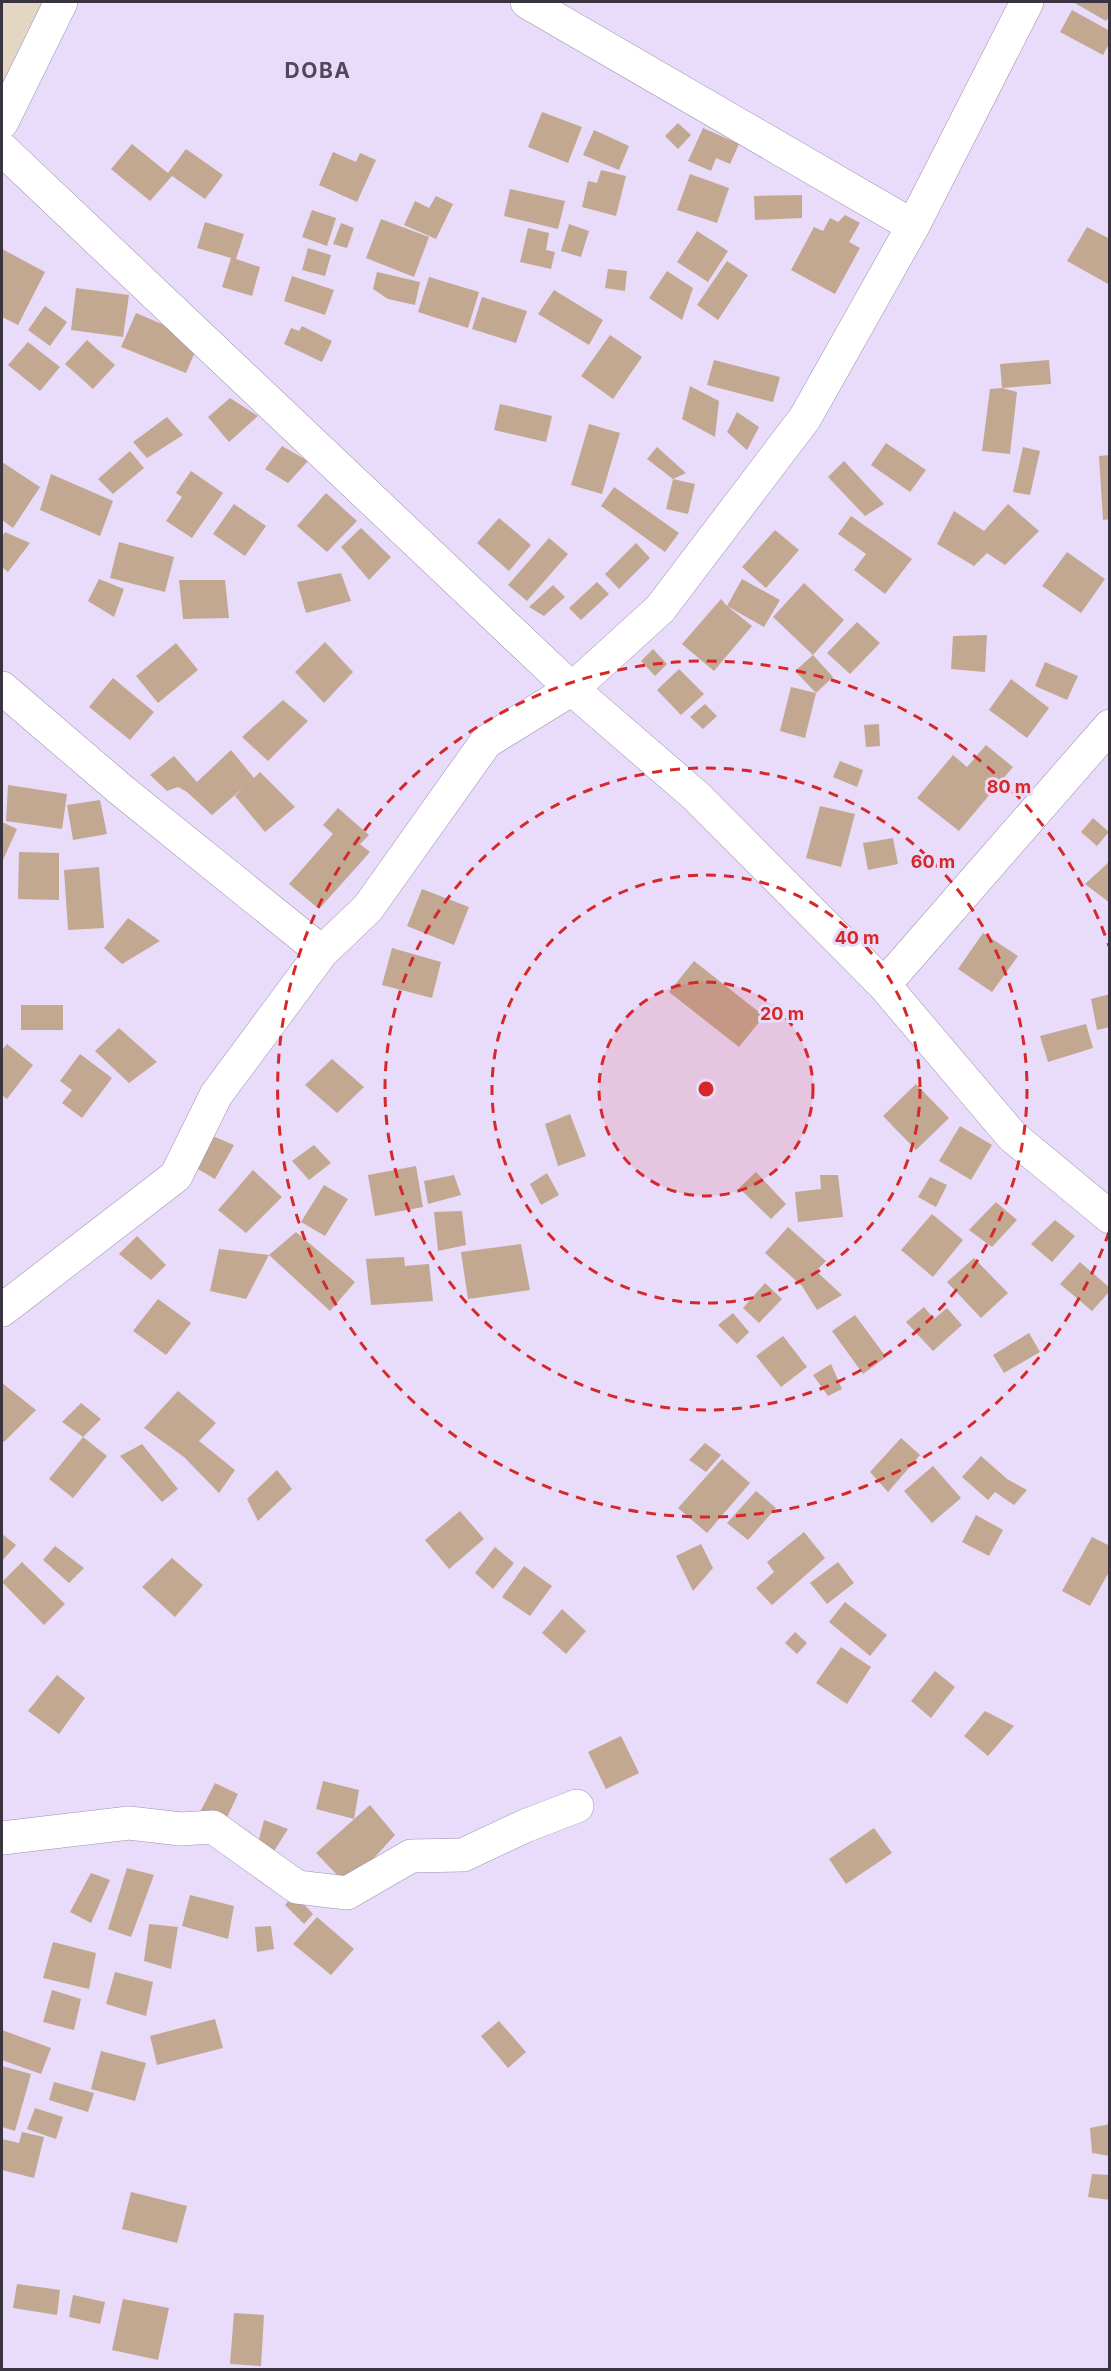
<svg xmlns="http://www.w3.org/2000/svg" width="1111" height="2371" viewBox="0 0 1111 2371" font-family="Inter,sans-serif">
<rect width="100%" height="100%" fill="#e9dbfa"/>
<path fill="#e3d6c2" d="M2 2H44L2 97Z"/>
<path fill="#c2a891" d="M1073 2H1110V15L1106 21Z
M1072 10 1110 31V42L1103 55 1060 32Z
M542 112 582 127 568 163 528 147Z
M678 123 691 135 678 149 665 136Z
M703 128 739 144 730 164 716 158 711 171 688 161Z
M594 130 629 146 619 170 583 155Z
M132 144 168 173 186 149 223 175 205 199 172 176 150 201 111 169Z
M333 152 356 162 360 153 376 160 357 202 319 185Z
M601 170 626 176 616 216 582 207 588 181 597 183Z
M690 174 729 188 717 223 677 210Z
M510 189 565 201 558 229 504 216Z
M802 195V218L755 220 754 196Z
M436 196 453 204 436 239 404 225 415 201 429 208Z
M312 210 336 218 327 246 302 237Z
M845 215 860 223 849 242 860 248 835 294 791 270 814 227 823 231 830 218 838 222Z
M381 219 429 237 414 277 366 258Z
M205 222 244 234 236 259 260 267 252 296 222 287 231 258 197 248Z
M341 223 354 228 347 248 333 244Z
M569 224 589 231 581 257 561 251Z
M1087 227 1110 239V285L1067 261Z
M528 228 549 233 546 250 555 252 551 269 520 262Z
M697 231 728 251 708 282 677 262Z
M308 248 331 255 325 276 302 270Z
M2 249 45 272 18 325 2 317Z
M727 261 748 275 718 320 697 305Z
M608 269 627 271 625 291 605 288Z
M667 271 693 288 682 320 649 298Z
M377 272 420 282 415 305 388 299 373 289Z
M292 276 334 290 325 315 284 301Z
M429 277 479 292 468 328 418 312Z
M76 288 129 295 123 337 71 330Z
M554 290 603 320 589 345 538 314Z
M482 297 527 311 516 343 472 329Z
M45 306 67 322 50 346 28 330Z
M136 313 200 340 186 373 121 347Z
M302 326 332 341 322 362 284 344 291 328 299 331Z
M610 335 642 357 613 399 581 376Z
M87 340 115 365 93 389 65 364Z
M28 342 60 367 40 391 8 365Z
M714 360 780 377 773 402 707 385Z
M1049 360 1051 384 1002 388 1000 364Z
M690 386 719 401 715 437 682 419Z
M1002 388 1017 392 1010 454 982 451 990 389Z
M230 398 258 416 229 442 208 417Z
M500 404 552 416 546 442 494 430Z
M737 412 759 427 747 450 727 432Z
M167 417 183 435 147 458 133 442Z
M589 424 620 433 602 494 571 485Z
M886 443 926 470 910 492 871 465Z
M282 446 308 461 288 483 265 469Z
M657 447 686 473 673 479 695 484 688 514 666 509 673 479 647 459Z
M1023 447 1040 451 1030 495 1013 492Z
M130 451 144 468 113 494 98 479Z
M1110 455V519L1103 520 1099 456Z
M844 461 884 504 865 516 828 477Z
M2 462 40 487 13 528 2 520Z
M191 471 223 493 192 538 166 521 182 497 176 493Z
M51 474 113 501 100 536 40 510Z
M614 487 679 533 665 552 601 506Z
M326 493 357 521 327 552 297 526Z
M234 504 266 526 245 556 213 534Z
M1008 504 1039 531 1005 565 987 553 974 566 937 544 954 511 984 531Z
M851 516 912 559 885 594 854 570 866 554 838 534Z
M499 518 531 545 509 571 477 543Z
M361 528 391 557 369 580 341 547Z
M775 530 799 550 766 588 742 567Z
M5 532 30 543 8 572 2 567V537Z
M549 538 568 554 527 601 508 585Z
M119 542 174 557 165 592 110 578Z
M636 543 650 558 619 589 605 574Z
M1067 552 1105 579 1081 613 1042 586Z
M341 573 351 601 306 613 297 582Z
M99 579 124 589 114 617 88 601Z
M742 579 780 600 764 627 727 606 752 626 714 671 682 644 721 599 727 606Z
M179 580H225L229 618 183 619Z
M597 582 609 594 581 620 569 608Z
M804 583 844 620 813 655 833 677 816 693 795 671 813 655 773 617Z
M553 585 565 597 544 616 529 607Z
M857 622 880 643 850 674 827 653Z
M987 635 985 672 951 669 953 636Z
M325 642 353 672 324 703 295 672Z
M176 643 198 670 158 703 136 676Z
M653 649 667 664 655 676 641 661Z
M1045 662 1078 676 1067 700 1035 686Z
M679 669 704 694 681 715 657 690Z
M113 678 154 712 130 740 89 707Z
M1011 679 1049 708 1027 738 989 710Z
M791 687 816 693 805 738 780 731Z
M283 700 308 721 268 761 242 737Z
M705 704 717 716 703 729 690 717Z
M879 724 880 746 866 747 864 725Z
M986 745 1013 767 959 831 917 798 953 755 967 767Z
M231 750 254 778 260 772 295 807 265 832 235 796 243 788 212 815 187 792 178 787 167 791 150 775 174 756 197 782Z
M840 761 863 770 857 787 833 777Z
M8 785 67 794 62 829 6 821Z
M100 800 107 834 73 840 67 805Z
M820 806 855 814 841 867 806 858Z
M338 808 369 835 360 844 370 852 319 909 289 884 333 834 323 825Z
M1093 818 1109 832 1097 846 1081 832Z
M2 822 17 829 2 862Z
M893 838 898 864 868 870 863 843Z
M19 852 59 853V900L18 899Z
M1110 861V903L1085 884Z
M99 867 104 928 68 930 64 870Z
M422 889 469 907 454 945 407 926Z
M128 918 160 941 122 964 104 948Z
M983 933 1018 956 992 992 958 969Z
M392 948 441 962 432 998 382 985Z
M694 961 764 1016 739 1047 669 992Z
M1110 994V1027L1097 1030 1091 999Z
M21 1005H63V1030H21Z
M1086 1024 1093 1048 1048 1062 1040 1036Z
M119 1028 157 1062 129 1083 95 1051Z
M7 1044 33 1065 7 1099 2 1095V1050Z
M80 1054 112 1078 82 1118 62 1103 72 1090 60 1081Z
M332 1059 364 1087 337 1113 305 1085Z
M916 1084 949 1118 916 1150 883 1116Z
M570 1114 586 1156 558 1166 545 1124Z
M960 1126 992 1145 971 1180 939 1161Z
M208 1134 234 1145 215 1179 191 1165Z
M314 1145 331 1163 309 1180 292 1161Z
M416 1166 423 1207 375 1216 368 1175Z
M253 1170 282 1197 246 1233 218 1210Z
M756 1172 786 1204 771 1219 739 1188Z
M547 1173 559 1195 541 1205 530 1184Z
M454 1175 461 1195 428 1204 424 1181Z
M820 1175H838L843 1217 798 1222 795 1192 821 1189Z
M930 1177 947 1185 936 1207 918 1197Z
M324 1185 348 1199 325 1236 301 1222Z
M996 1202 1017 1220 992 1247 969 1230Z
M462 1211 466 1245 438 1251 434 1212Z
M932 1214 963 1240 933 1277 901 1250Z
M1055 1220 1075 1236 1052 1262 1031 1244Z
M788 1227 826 1261 816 1271 842 1295 817 1310 802 1286 765 1253Z
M296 1232 355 1282 330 1311 269 1255Z
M137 1236 166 1265 151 1280 119 1254Z
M521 1244 530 1290 468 1299 461 1252Z
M219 1249 269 1255 246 1299 210 1291Z
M404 1257 405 1266 429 1264 433 1301 371 1305 366 1259Z
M974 1258 1008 1293 981 1318 947 1282Z
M1080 1262 1110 1288V1291L1092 1311 1060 1284Z
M765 1283 782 1299 759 1323 743 1308Z
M158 1299 191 1323 166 1355 133 1331Z
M924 1307 934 1319 947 1308 962 1325 933 1351 906 1322Z
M733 1313 749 1332 737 1344 718 1325Z
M855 1315 886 1357 863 1374 832 1331Z
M1029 1333 1040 1352 1004 1373 993 1355Z
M783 1336 807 1367 781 1387 756 1356Z
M831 1364 842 1389 828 1396 813 1375Z
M2 1383 36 1410 4 1442 2 1440Z
M178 1391 216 1423 199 1441 235 1470 219 1493 184 1457 144 1428Z
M81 1403 101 1419 83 1437 107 1456 73 1498 49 1479 83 1437 62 1422Z
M901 1438 920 1455 888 1492 870 1472Z
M705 1443 721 1455 706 1472 689 1460Z
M142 1444 178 1489 162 1502 120 1456Z
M981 1456 1007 1479 1027 1490 1014 1505 995 1492 988 1500 962 1477Z
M722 1459 750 1483 707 1533 678 1508Z
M933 1466 961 1498 932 1523 904 1491Z
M277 1470 292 1489 258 1521 247 1499Z
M756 1491 776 1508 748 1540 727 1523Z
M460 1511 484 1539 449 1569 425 1540Z
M976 1515 1003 1530 989 1556 962 1542Z
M804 1532 825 1558 772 1605 756 1588 774 1572 767 1562Z
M2 1534 16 1545 2 1561Z
M1092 1537 1110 1546V1570L1090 1606 1062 1591Z
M701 1544 713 1568 693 1591 676 1556Z
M55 1546 84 1568 69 1583 43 1560Z
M495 1547 514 1563 493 1589 475 1573Z
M172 1558 203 1585 175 1617 142 1587Z
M22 1562 65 1604 44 1625 2 1582Z
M838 1562 854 1583 827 1604 810 1583Z
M524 1566 552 1586 530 1616 502 1597Z
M845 1602 887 1635 870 1656 829 1622Z
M562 1609 586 1631 566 1654 542 1633Z
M795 1632 807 1643 797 1654 785 1643Z
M841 1647 871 1667 847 1704 816 1683Z
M935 1671 955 1687 931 1718 911 1701Z
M57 1675 85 1698 59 1734 28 1711Z
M985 1711 1014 1726 988 1756 964 1736Z
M621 1736 639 1773 606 1789 588 1752Z
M323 1781 359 1790 354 1819 316 1809Z
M215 1783 238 1794 223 1826 198 1816Z
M370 1805 395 1835 374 1858 344 1882 316 1853Z
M264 1820 288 1829 274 1851 258 1843Z
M874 1828 892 1853 846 1884 829 1859Z
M127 1868 154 1875 131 1937 108 1929Z
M91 1873 110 1880 91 1923 70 1912Z
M294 1894 313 1914 304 1924 285 1905Z
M190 1895 234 1906 228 1939 182 1926Z
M317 1917 354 1949 331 1975 293 1944Z
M149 1924 178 1927 171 1969 144 1961Z
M271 1926 274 1949 257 1952 255 1927Z
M53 1942 96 1953 89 1989 43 1978Z
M115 1972 153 1982 146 2016 106 2004Z
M52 1990 81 1999 74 2030 43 2022Z
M215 2019 223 2048 157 2065 150 2036Z
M499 2021 526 2052 508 2068 481 2036Z
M2 2030 51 2048 41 2074 2 2060Z
M101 2051 146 2063 135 2101 91 2089Z
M2 2066 31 2074 15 2131 2 2127Z
M54 2082 94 2093 88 2112 49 2100Z
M35 2108 63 2117 56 2139 27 2129Z
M1110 2124V2156L1092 2153 1090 2128Z
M22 2132 44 2137 34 2178 2 2170V2139L19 2143Z
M1092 2174 1110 2175V2200L1088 2197Z
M131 2192 187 2206 177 2243 122 2229Z
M17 2284 60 2290 57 2315 13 2308Z
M73 2295 105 2302 100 2324 69 2317Z
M123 2299 169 2308 158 2360 112 2350Z
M234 2313 264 2315 261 2366 230 2364Z"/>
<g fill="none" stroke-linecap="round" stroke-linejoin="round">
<defs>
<path id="minor" d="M527 2 913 226
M2 122 61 2
M2 149 572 689 696 796 884 985 1012 1136 1110 1217
M2 688 120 789 322 952
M884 985 1110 726
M2 1310 176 1176 216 1095 322 952 368 908 486 742 572 689 660 609 805 418 913 226 1027 2
M2 1838 129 1823 181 1829 213 1827 297 1887 347 1893 411 1856 463 1855 525 1826 577 1806"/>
</defs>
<use href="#minor" stroke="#9e91ad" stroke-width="34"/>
<use href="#minor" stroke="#fff" stroke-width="33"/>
</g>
<circle cx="706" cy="1089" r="107" fill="#d62828" fill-opacity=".12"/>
<g fill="none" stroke="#d62828" stroke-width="3" stroke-dasharray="10 8">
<circle cx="706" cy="1089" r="107"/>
<circle cx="706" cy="1089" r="214"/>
<circle cx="706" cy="1089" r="321"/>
<path d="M1109 1232A428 428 0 1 1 1109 946"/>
</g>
<g text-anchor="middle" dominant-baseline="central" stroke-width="6" stroke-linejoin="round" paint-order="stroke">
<g font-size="21" font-weight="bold" letter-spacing="1.5" fill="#52465f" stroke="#e9dbfa">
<text x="318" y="70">DOBA</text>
</g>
</g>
<circle cx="706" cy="1089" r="9" fill="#d62828" stroke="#e9dbfa" stroke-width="3"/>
<g font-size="18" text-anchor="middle" font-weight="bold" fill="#d62828" stroke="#e9dbfa" stroke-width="6" stroke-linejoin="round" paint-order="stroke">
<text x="1009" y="793">80 m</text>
<text x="933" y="868">60 m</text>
<text x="857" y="944">40 m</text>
<text x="782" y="1020">20 m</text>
</g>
<rect width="1111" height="2371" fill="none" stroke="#3a3441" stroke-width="6"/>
</svg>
